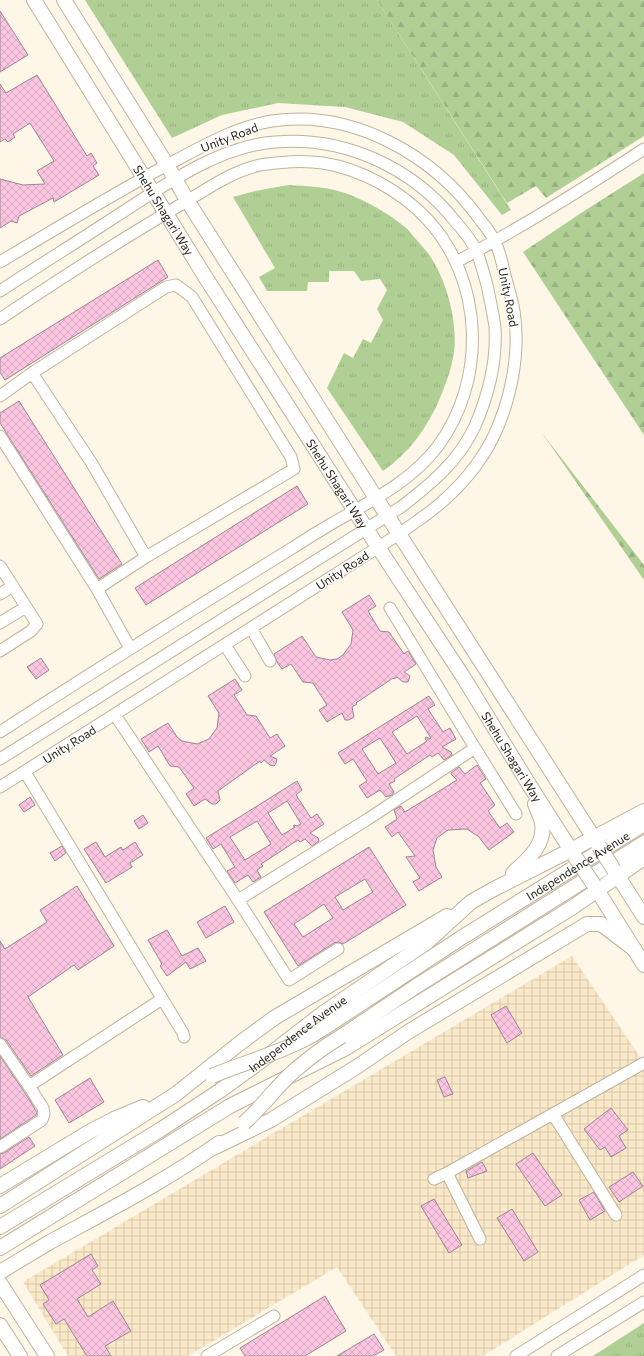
<svg xmlns="http://www.w3.org/2000/svg" width="644" height="1356" viewBox="0 0 644 1356" font-family="Commissioner,sans-serif">
<defs>
<pattern id="industrial-grid" width="8" height="8" patternUnits="userSpaceOnUse"><rect width="8" height="8" fill="#fae9c8"/><path d="M0 4h8M4 0v8" fill="none" stroke="#d6c8ab"/></pattern>
<pattern id="grass-tufts" width="24" height="20" patternUnits="userSpaceOnUse"><rect width="24" height="20" fill="#b0cf95"/><path d="M3 7l-1-3M5 7V3M7 7l1-3M15 17l-1-3M17 17v-4M19 17l1-3" fill="none" stroke="#97b280"/></pattern>
<pattern id="forest-firs" width="22" height="20" patternUnits="userSpaceOnUse"><rect width="22" height="20" fill="#b0cf95"/><path d="M5 1l3.5 6h-7zM16 11l3.5 6h-7z" fill="#97b280"/></pattern>
<pattern id="building-cross-hatch" width="8" height="8" patternUnits="userSpaceOnUse"><rect width="8" height="8" fill="#fac5e0"/><path d="M0 0l8 8M0 8l8-8" fill="none" stroke="#d6a9c0"/></pattern>
</defs>
<rect width="100%" height="100%" fill="#fef6e7"/>
<path fill="url(#industrial-grid)" d="M572 956 644 1063V1255L483 1356H396L337 1267 188 1356H68L23 1282Z"/>
<path fill="url(#grass-tufts)" d="M85 0H377L511 210 502 215 454 155 403 122 345 107 278 103 222 115 172 138Z
M288 185C308 186 329 187 348 194 368 202 388 213 405 227 409 230 412 235 415 238 419 243 423 247 427 252 446 277 458 321 454 352 452 367 446 384 440 398 428 427 409 453 383 471L327 388 344 353 353 358 363 339 371 343 383 320 377 309 387 290 380 279 361 281 354 271H329V282H308L307 291H267L259 277 275 268 233 197 255 191Z
M644 1323V1356H593Z"/>
<path fill="url(#forest-firs)" d="M377 0H644V136L546 198 536 186 507 203Z
M644 173V435L523 252 581 213Z
M542 433 644 565V580Z"/>
<path fill="url(#building-cross-hatch)" stroke="#9f8591" fill-rule="evenodd" d="M0 11 28 55 0 72Z
M37 75 87 156 91 153 97 163 93 166 99 175 54 202 53 198 19 216 17 223 11 221 0 228V179L23 185 45 184 37 171 54 161 30 123 13 134 15 137 8 142 5 139 0 142V84L6 93Z
M158 260 168 277 5 380 0 372V358Z
M19 401 122 564 99 579 0 423V413Z
M297 486 308 504 146 605 135 588Z
M369 595 376 606 368 611 380 631 389 632 404 654 408 651 416 664 404 672 410 676 408 682H403L397 677 394 679 393 678 356 703 357 704 352 707 354 717 349 720H345L342 713 327 722 319 710 327 705 313 683 303 682 291 664 282 669 277 662 274 654 302 636 316 657 330 660 337 659 343 655 351 644 353 630 342 612Z
M41 658 49 670 36 679 27 667Z
M235 679 242 690 234 695 247 715 256 716 270 738 277 734 285 746 270 756 277 759 276 763 274 766 270 765 264 760 261 763 260 761 218 791 220 800 216 804H212L205 799 194 806 186 794 194 788 179 767 170 766 158 746 149 752 141 739 168 723 177 737 182 741 197 744 209 739 217 728 219 713 208 696Z
M429 696 435 705 428 709 443 732 450 728 456 739 442 747 451 752 452 755 444 760 438 753 432 757 430 755 394 779 395 781 389 784 394 792 392 795 386 797 380 790 367 798 359 786 367 781 353 759 345 764 338 753ZM417 716 431 738 430 739 426 737 425 739 427 741 407 754 392 732ZM380 738 396 763 378 774 362 749Z
M477 765 486 779 480 783 495 805 488 811 500 828 507 823 514 832 489 850 479 837 467 829 448 830 437 838 433 850 436 867 442 877 419 891 413 882 420 878 406 857 415 856 398 832 392 837 385 827 397 819 394 810 401 806 405 812 457 780 451 774V773L459 767 465 774Z
M297 781 302 790 296 795 311 818 317 814 324 824 310 833 318 838 319 841 312 846 305 839 300 842 298 840 261 864 263 866 257 870 261 877 253 882 248 875 235 883 227 871 235 867 221 844 213 849 206 838ZM287 801 301 824 297 826 294 825 293 826 295 827 282 835 268 813ZM257 821 271 844 245 860 230 837Z
M30 797 35 805 24 812 19 805Z
M143 815 148 823 139 829 134 821Z
M96 842 105 857 121 847 123 850 135 842 143 855 130 863 132 867 106 883 84 849Z
M62 846 66 853 55 861 50 853Z
M369 847 406 905 343 944 338 942 334 943 298 966 264 912ZM365 879 373 892 343 910 335 897ZM324 904 333 918 303 937 294 924Z
M77 886 114 946 78 970 74 965 28 997 63 1055 31 1076 6 1040 0 1037V941L5 949 47 922 40 910Z
M225 906 234 922 206 938 197 922Z
M167 930 182 956 198 948 206 961 190 969 186 962 167 976 160 966 162 964 148 940Z
M506 1006 522 1033 507 1043 491 1015Z
M0 1056 29 1099 36 1111 37 1113 36 1115 0 1139Z
M445 1077 453 1094 444 1097 437 1080Z
M90 1078 104 1102 69 1123 55 1100Z
M611 1108 628 1130 619 1136 626 1148 611 1157 605 1147 600 1150 584 1129Z
M29 1137 35 1146 0 1169V1154L4 1153Z
M533 1153 562 1195 545 1206 516 1164Z
M482 1162 487 1171 468 1178 466 1171Z
M633 1172 643 1186 619 1202 609 1187Z
M594 1192 605 1211 590 1220 579 1200Z
M434 1199 462 1245 449 1253 421 1206Z
M512 1209 538 1252 524 1261 497 1218Z
M91 1254 98 1266 92 1270 101 1284 77 1299 88 1317 113 1301 131 1331 105 1346 111 1356H87L64 1319 56 1324 43 1304 49 1300 40 1285Z
M325 1296 346 1331 305 1356H245L240 1348Z
M374 1334 384 1350 373 1356H337Z"/>
<g fill="none" stroke-linecap="round" stroke-linejoin="round">
<defs>
<path id="minor" d="M0 262C55 229 110 196 167 165 200 148 234 127 272 121 354 109 435 156 481 221 486 227 491 234 494 240 500 250 502 264 505 275 508 287 512 299 514 311 520 348 513 389 499 424 488 453 466 481 443 501 430 513 414 523 399 534L0 787
M456 262C521 228 583 189 644 149
M0 291C38 266 77 242 115 217 162 187 218 146 275 142 344 136 412 167 455 221 463 230 472 241 477 252 481 263 484 274 487 285 490 299 493 313 495 327 497 360 488 396 475 426 459 461 431 484 401 507L0 759
M0 319C61 278 123 238 187 201 210 187 233 171 260 165 279 162 304 160 323 163 361 169 401 191 427 219 484 280 487 380 438 446 411 482 369 502 331 524 319 531 306 539 294 547 195 608 97 669 0 732
M32 373 166 287 176 285 192 297 291 457 294 469 146 557 97 589
M0 396 32 373 91 462 146 557
M0 436 97 589 130 648
M0 566 37 624 31 631 0 651
M0 594 13 586
M390 608 475 748
M0 623 26 607
M251 628 270 661
M225 645 245 676
M115 715 238 900
M25 772 183 1033 184 1037
M338 949 289 980 238 900 368 819 475 748 516 814
M0 1044 29 1086 162 999
M553 1114 616 1215
M0 1147 42 1120 44 1114 43 1108 29 1086
M447 1173 480 1239
M434 1179 447 1173 644 1063
M207 1356 274 1316
M516 1356 644 1275
M557 1356 644 1302"/>
<g id="major">
<path id="s1" d="M34 0 206 278 378 547 462 675 530 786 576 858"/>
<path d="M64 0 167 165 187 200 376 498 599 846"/>
<path d="M614 870 644 917"/>
<path d="M513 873C529 859 548 842 541 819 539 814 537 809 535 804"/>
<path d="M594 885 644 965"/>
<path id="s2" d="M330 1024 461 938 644 824"/>
<path d="M342 1036 415 987 644 843"/>
<path d="M211 1149 271 1120 358 1066 408 1032 587 924H601L634 949"/>
<path d="M0 1186 89 1132 114 1119 143 1107"/>
<path d="M0 1206 176 1094 240 1043 274 1018 447 916"/>
<path id="s3" d="M0 1227 160 1130 221 1090 265 1058 323 1013 426 943 471 902 492 890 571 850 644 811"/>
<path d="M0 1248 230 1106 346 1048 573 907 644 858"/>
<path d="M0 1272C17 1262 33 1252 50 1242 107 1211 166 1181 219 1143"/>
<path d="M0 1283 47 1356"/>
<path d="M0 1325 20 1356"/>
</g>
</defs>
<use href="#minor" stroke="#bfb39b" stroke-width="13"/>
<use href="#major" stroke="#bfb39b" stroke-width="16"/>
<use href="#minor" stroke="#fff" stroke-width="11"/>
<use href="#major" stroke="#fff" stroke-width="14"/>
<defs>
<path id="major-bridge" d="M599 846 614 870
M576 858 594 885
M212 1076C243 1063 277 1054 307 1038 315 1034 322 1029 330 1024
M244 1123C262 1107 276 1087 294 1071 309 1058 325 1046 342 1036"/>
</defs>
<use href="#major-bridge" stroke="#bfb39b" stroke-width="16" stroke-linecap="butt"/>
<use href="#major-bridge" stroke="#fff" stroke-width="14"/>
</g>
<g text-anchor="middle" dominant-baseline="central" stroke-width="3" stroke-linejoin="round" paint-order="stroke">
<g font-size="12" fill="#28241a" stroke="#fff">
<text transform="translate(229 137) rotate(-21)">Unity Road</text>
<text stroke="none"><textPath href="#s1" startOffset="247">Shehu Shagari Way</textPath></text>
<text transform="translate(509 297) rotate(79)">Unity Road</text>
<text stroke="none"><textPath href="#s1" startOffset="571">Shehu Shagari Way</textPath></text>
<text transform="translate(342 570) rotate(-33)">Unity Road</text>
<text transform="translate(69 744) rotate(-32)">Unity Road</text>
<text stroke="none"><textPath href="#s1" startOffset="895">Shehu Shagari Way</textPath></text>
<text stroke="none"><textPath href="#s2" startOffset="294">Independence Avenue</textPath></text>
<text stroke="none"><textPath href="#s3" startOffset="355">Independence Avenue</textPath></text>
</g>
</g>
</svg>
